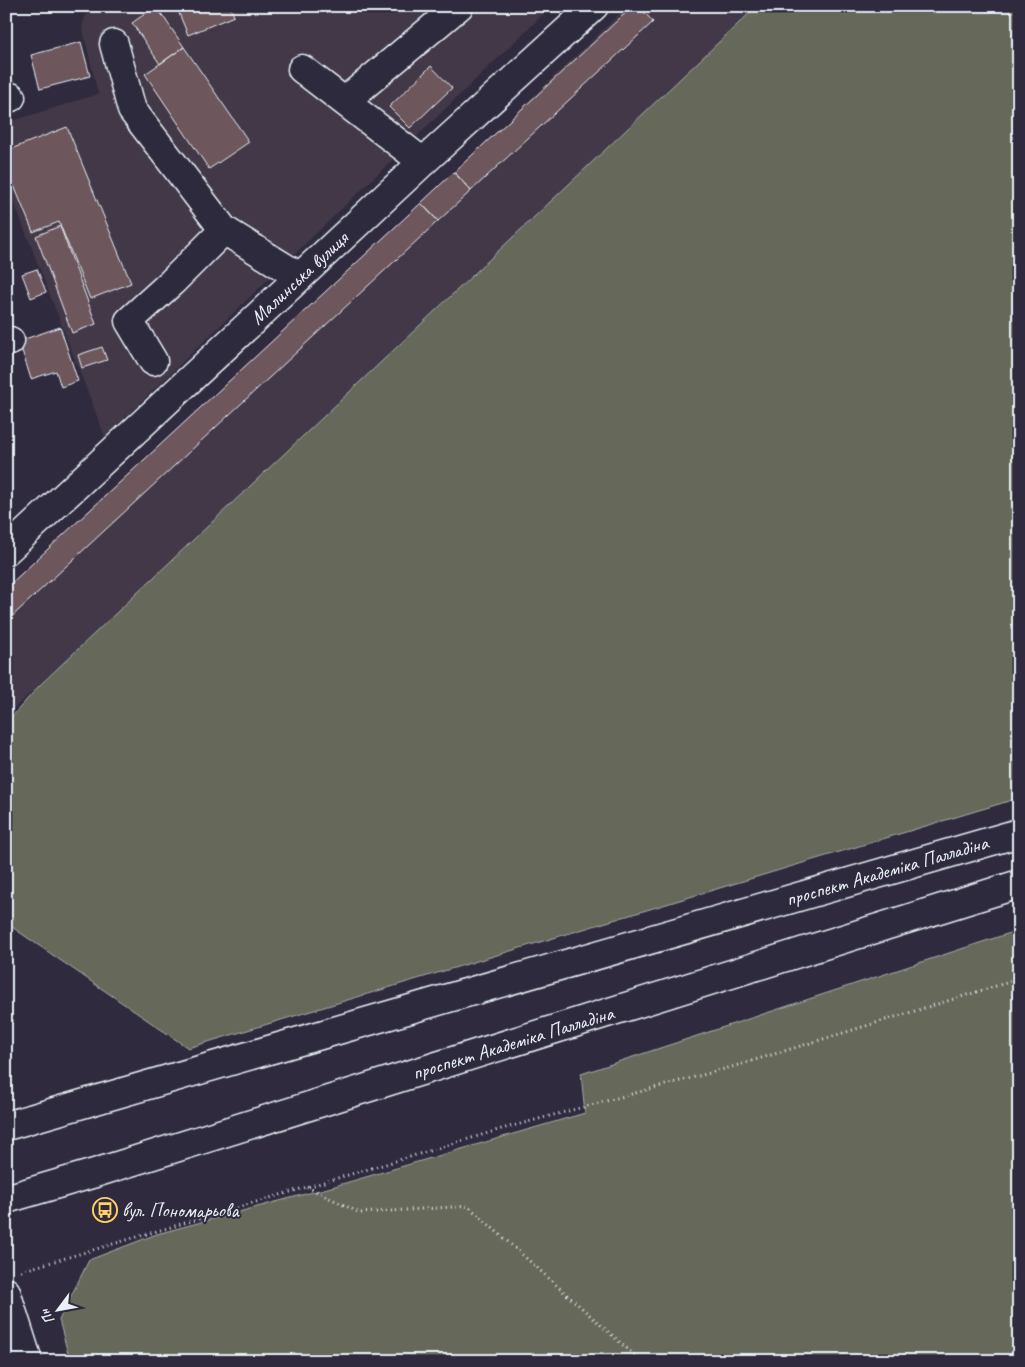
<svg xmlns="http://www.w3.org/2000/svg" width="1025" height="1367" viewBox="0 0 1025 1367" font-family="Caveat,sans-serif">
<rect width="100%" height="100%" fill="#2f2a3d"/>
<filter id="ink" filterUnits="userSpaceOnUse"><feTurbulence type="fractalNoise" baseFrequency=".02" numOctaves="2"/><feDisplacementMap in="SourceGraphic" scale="10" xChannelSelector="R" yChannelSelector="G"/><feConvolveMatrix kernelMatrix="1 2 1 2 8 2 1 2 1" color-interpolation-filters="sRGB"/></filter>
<g filter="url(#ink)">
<path fill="#423846" d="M89 6H552L105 437 6 182V123L98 94 82 26Z
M628 6H757L39 686 6 715V588L454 172Z"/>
<path fill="#66695a" stroke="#a7ada9" d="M757 6H1019V798L188 1048 6 923V723L39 686Z
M1019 930V1361H70L59 1320 89 1260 157 1234 335 1186 585 1113 581 1074Z"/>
<path fill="#6d575b" stroke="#e8f1f8" d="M156 6 184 47 160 64 132 23Z
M176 6H230L234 16 188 35Z
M633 6H639L653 22 471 191 454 172Z
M81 42 90 76 40 89 31 55Z
M184 47 249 142 209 169 145 74Z
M431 66 452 88 410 128 389 107Z
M67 127 131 283 90 299 59 222 33 232 6 166V151Z
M454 172 471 191 438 221 421 203Z
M421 203 438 221 6 622V588Z
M60 226 96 324 72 333 36 236Z
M37 269 46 292 31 298 22 274Z
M60 327 78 381 61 387 56 371 31 379 19 341Z
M102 347 107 360 82 368 78 355Z"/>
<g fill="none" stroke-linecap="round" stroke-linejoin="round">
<defs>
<path id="minor" d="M114 44 132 110 224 230 300 277
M302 69 423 162
M6 99 11 97
M345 101 459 6
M6 342 10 341
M153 361 129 321 172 282 224 230
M6 551 423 162 594 6
M6 1292 28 1361"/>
<path id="highway" d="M6 1126 1019 833
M6 1199 95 1173 1019 884"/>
</defs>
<use href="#minor" stroke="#e8f1f8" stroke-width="31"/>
<use href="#highway" stroke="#e8f1f8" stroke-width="31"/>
<path stroke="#e8f1f8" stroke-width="3" stroke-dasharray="1 4" stroke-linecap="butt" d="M307 1187 360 1213 468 1206 641 1361
M21 1271 406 1158 498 1130 732 1067 1019 979"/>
<use href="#minor" stroke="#2f2a3d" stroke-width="28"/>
<use href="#highway" stroke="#2f2a3d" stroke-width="28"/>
</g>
</g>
<defs>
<symbol id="bus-ring" viewBox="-11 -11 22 22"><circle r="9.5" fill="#2f2a3d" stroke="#ffd166" stroke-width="1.5"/><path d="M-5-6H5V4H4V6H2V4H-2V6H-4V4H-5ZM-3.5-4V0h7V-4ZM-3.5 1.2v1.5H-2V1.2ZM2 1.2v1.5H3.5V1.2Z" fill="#ffd166"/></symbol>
</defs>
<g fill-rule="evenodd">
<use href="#bus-ring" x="91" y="1196" width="28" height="28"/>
</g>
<g text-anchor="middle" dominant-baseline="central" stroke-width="4" stroke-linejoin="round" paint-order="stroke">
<g font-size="20" fill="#e8f1f8" stroke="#2f2a3d">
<text transform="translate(299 278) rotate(-43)">Малинська вулиця</text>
<text transform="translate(887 871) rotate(-16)">проспект Академіка Палладіна</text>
<text transform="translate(513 1043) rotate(-17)">проспект Академіка Палладіна</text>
</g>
<g font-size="20" fill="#e8f1f8" stroke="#2f2a3d" text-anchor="start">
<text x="122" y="1210">вул. Пономарьова</text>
</g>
</g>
<rect width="1025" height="1367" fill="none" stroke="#2f2a3d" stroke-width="25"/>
<rect x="12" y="12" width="1000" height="1342" fill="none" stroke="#e8f1f8" stroke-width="2" filter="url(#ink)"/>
<g transform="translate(58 1310) rotate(238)" stroke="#2f2a3d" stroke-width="4" paint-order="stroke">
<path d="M0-4L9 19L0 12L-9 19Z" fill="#e8f1f8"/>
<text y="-8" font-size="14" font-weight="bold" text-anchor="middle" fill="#e8f1f8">Пн</text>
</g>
</svg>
